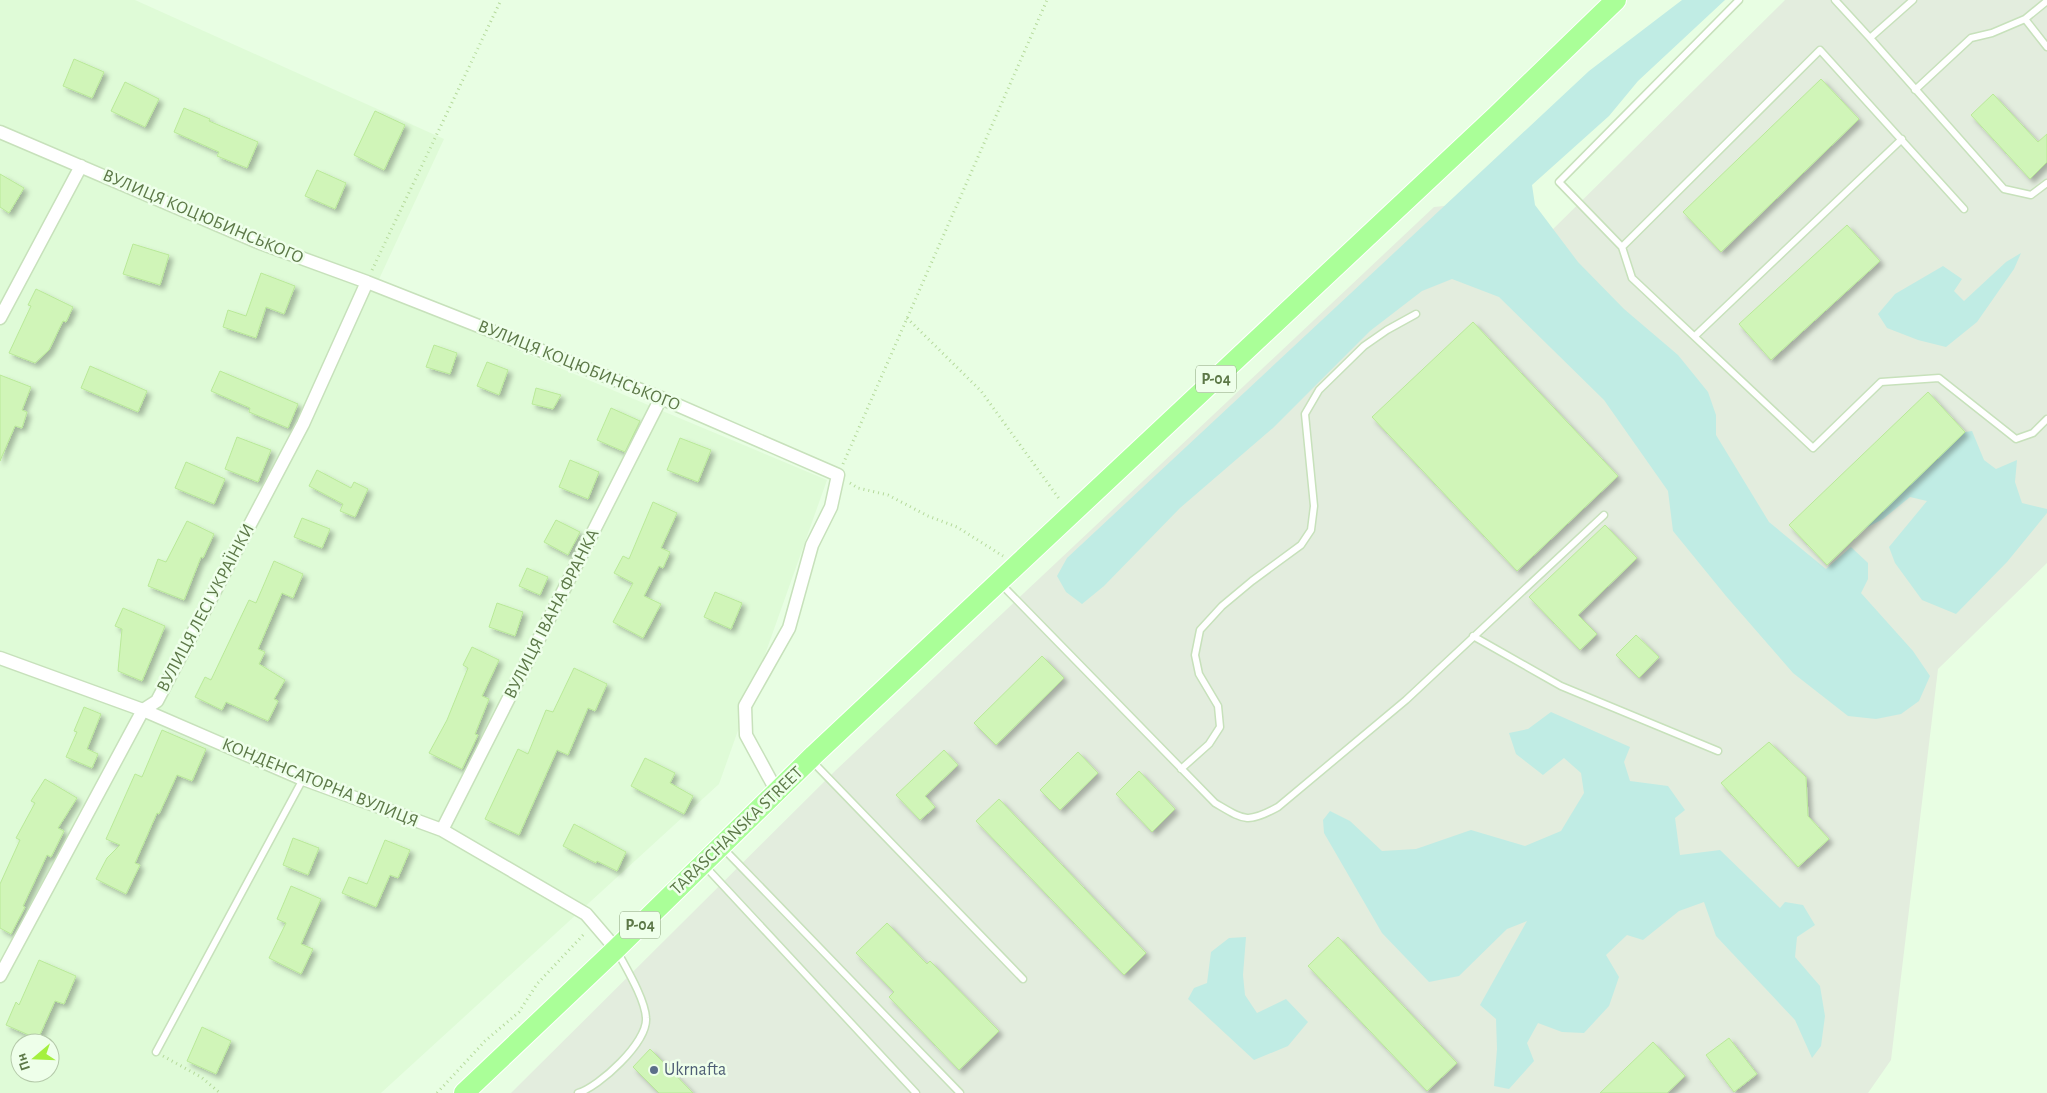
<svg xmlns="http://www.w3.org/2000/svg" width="2047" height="1093" viewBox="0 0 2047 1093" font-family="'Alegreya Sans',sans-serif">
<defs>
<filter id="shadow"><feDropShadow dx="4" dy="4" stdDeviation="2.5" flood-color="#0004"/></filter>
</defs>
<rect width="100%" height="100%" fill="#e8fee3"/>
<path fill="#dffbd7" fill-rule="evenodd" d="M0 0H135L444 139 374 290 827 480 719 784 381 1093H0ZM20 1043H50V1073H20Z"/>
<path fill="#e3edde" d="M1785 0H2047V563L1938 669 1891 1060 1868 1093H511L835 771 1434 207 1502 200 1545 237Z"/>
<path fill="#c0ece4" d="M1682 0H1725L1638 81 1609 116 1532 185 1535 205 1578 262 1624 309 1678 355 1708 392 1716 415V435L1769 522 1826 569 1851 547 1868 563V579L1861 593 1913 651 1930 676 1919 701 1901 714 1876 719 1848 716 1793 673 1726 596 1673 531 1668 491 1604 400 1499 297 1452 279 1422 291 1370 331 1273 428 1180 508 1104 586 1082 604 1066 592 1057 576 1067 558 1589 71Z
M2021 253 2014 269 1977 322 1946 347 1918 340 1887 328 1878 314 1895 294 1943 266 1962 279 1954 291 1964 301 2006 262Z
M1972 431 1984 460 1996 469 2017 460 2015 482 2022 503 2047 509V513L2007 562 1956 614 1922 600 1895 563 1889 547 1927 501 1910 497 1883 519 1864 529 1965 432Z
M1551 712 1630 747 1624 762 1630 781 1668 786 1685 810 1675 818 1680 855 1720 850 1780 908 1785 902 1803 905 1815 925 1797 937 1795 957 1820 986 1825 1016 1821 1046 1812 1058 1795 1020 1716 936 1704 902 1679 911 1643 940 1627 935 1606 955 1619 977 1609 1006 1584 1033 1562 1032 1538 1023 1527 1043 1534 1061 1509 1089 1494 1086 1497 1049 1496 1019 1480 1005 1527 921 1507 929 1459 976 1429 982 1382 933 1324 833 1323 820 1330 811 1350 821 1382 851 1416 849 1471 830 1525 846 1561 831 1584 793 1581 773 1564 758 1543 775 1516 754 1509 733 1528 729Z
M1246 937 1243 975 1245 995 1257 1013 1286 999 1308 1022 1288 1046 1254 1060 1188 999 1194 988 1207 983 1211 952 1229 938Z"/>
<path fill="#d0f5b8" stroke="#b9e998" filter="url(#shadow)" d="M74 59 104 72 92 98 63 86Z
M1821 79 1859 119 1721 252 1683 212Z
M125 82 159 99 145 127 111 111Z
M1993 94 2038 142 2047 134V162L2030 179 1971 115Z
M184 108 210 119 209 121 258 142 247 168 217 156 219 152 174 132Z
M375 111 405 125 384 170 354 155Z
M317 170 346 183 335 209 305 196Z
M0 174 24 188 9 213 0 207Z
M1847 225 1880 261 1771 360 1739 324Z
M133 244 169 255 160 285 123 274Z
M261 273 295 286 284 314 266 307 256 338 223 327 228 310 246 316Z
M36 289 73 307 66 322 63 321 49 350 35 363 9 353 31 306 28 305Z
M1473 322 1618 476 1517 571 1372 417Z
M434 345 457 353 450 374 426 367Z
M487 362 508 370 499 395 477 386Z
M90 366 147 391 138 412 81 388Z
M220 371 298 404 288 428 249 412 250 408 211 391Z
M0 375 31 387 22 410 27 412 22 428 15 426 0 461Z
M536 388 561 395 553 409 532 404Z
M1928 392 1965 432 1827 565 1789 525Z
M611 408 640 421 625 452 597 440Z
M237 437 271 450 258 482 225 469Z
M680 438 711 450 698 482 667 470Z
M570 460 599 472 588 499 559 487Z
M186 462 225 479 214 504 175 488Z
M317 470 351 488 354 482 368 489 355 517 340 511 343 504 309 486Z
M653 502 677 513 661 548 670 552 663 568 659 566 644 596 661 604 643 638 613 622 633 583 614 573 623 556 629 559Z
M302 518 330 529 322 548 294 537Z
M556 520 580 532 568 555 544 542Z
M187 521 214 534 203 558 201 557 184 600 148 586 158 559 166 562Z
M1605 525 1637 558 1578 615 1597 634 1580 650 1529 597Z
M274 561 303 574 293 598 282 593 258 649 265 652 259 664 285 680 274 699 278 701 268 721 226 702 222 710 195 697 205 677 211 680 249 600 256 603Z
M527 568 548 577 540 595 519 586Z
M715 592 742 603 731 629 704 617Z
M497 603 523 612 515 636 489 627Z
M123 608 165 626 142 681 118 671 122 629 115 626Z
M1636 635 1659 657 1639 678 1616 655Z
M472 647 499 660 482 696 489 699 475 734 478 735 462 769 429 753 447 720 468 668 463 665Z
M1042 656 1064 678 996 745 974 723Z
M574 668 607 684 595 711 588 708 568 755 557 750 519 835 485 819 518 749 528 754 546 710 553 712Z
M84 707 101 714 87 749 98 754 92 768 66 757 77 732 74 731Z
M162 730 206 749 192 781 177 775 159 814 157 813 135 863 140 865 126 894 96 879 107 858 120 845 106 839 135 774 142 777Z
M1769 742 1806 777 1808 816 1829 839 1798 867 1721 783Z
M944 750 958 765 925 796 935 807 920 820 896 795Z
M1078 752 1098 773 1060 810 1040 790Z
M645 758 675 773 670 783 693 796 684 814 631 786Z
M1139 771 1175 809 1152 832 1116 794Z
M45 779 77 798 58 828 64 831 51 857 47 855 23 906 25 907 11 934 0 928V884L20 840 16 838 35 803 31 801Z
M999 799 1146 953 1124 975 976 821Z
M574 824 626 852 617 871 597 861 596 863 563 846Z
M293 838 319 848 308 875 283 865Z
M385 840 410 850 398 878 390 875 376 907 342 893 349 877 367 884Z
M291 886 321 899 301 944 313 949 301 974 269 958 286 923 277 919Z
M887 923 927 964 930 961 999 1031 959 1070 889 997 894 992 856 953Z
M1338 937 1457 1063 1427 1091 1308 966Z
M39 960 76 976 64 1004 55 1001 38 1039 6 1025 16 1002 19 1005Z
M202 1027 231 1041 216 1074 187 1061Z
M1729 1038 1757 1074 1734 1092 1706 1055Z
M1653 1042 1685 1076 1667 1093H1600Z
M650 1049 659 1058 693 1093H659L633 1067Z"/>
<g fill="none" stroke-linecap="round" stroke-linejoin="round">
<defs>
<path id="service" d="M1739 0 1559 182 1622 247 1820 50 1964 209
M1835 0 1870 38 1913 0
M2025 19 2047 47
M1870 38 2004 189 2031 195 2047 183
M1915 90 1971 38 1992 33 2025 19 2047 1
M1622 247 1632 278 1813 448 1881 382 1939 378 2016 439 2033 433 2047 419
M1695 336 1902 139
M1000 583 1215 803C1244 820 1247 824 1278 807L1406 700 1604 515
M1473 636 1561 686 1718 751
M811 760 1023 979
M1181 769 1209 744 1220 727 1218 706 1199 674 1195 655 1200 630 1222 606 1252 581 1301 545 1311 530 1314 506 1305 414 1319 390 1364 346 1387 330 1416 314
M722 847 960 1093
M704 865 916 1093
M156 1052 303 779
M578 1093C599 1087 648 1042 646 1018 645 999 626 968 617 951"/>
<path id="minor" d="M0 132 260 243 367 282 661 398 838 475 831 507 812 545 789 628 745 706 746 735 777 792
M0 318 81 166
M0 658 143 710 298 777 442 830 586 914 616 949
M442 830 661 398
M0 976 143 710 157 701 303 424 367 282"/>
<path id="primary" d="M464 1093 616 949 814 755 1496 116 1616 0"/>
</defs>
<use href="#service" stroke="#c7e1bb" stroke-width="9"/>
<use href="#minor" stroke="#c7e1bb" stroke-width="15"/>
<use href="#primary" stroke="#fff" stroke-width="22"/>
<path stroke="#b5da9b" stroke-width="3" stroke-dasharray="1 4" stroke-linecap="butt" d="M372 270 501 0
M907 318 981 391 1060 500
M843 464 1047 0
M850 483 858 488 888 495 928 516 957 527 1003 556
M163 1056 201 1077 220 1093
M437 1093 485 1041 519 1012 537 984 585 933"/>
<use href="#service" stroke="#fff" stroke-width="6"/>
<use href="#minor" stroke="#fff" stroke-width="12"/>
<use href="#primary" stroke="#aaff98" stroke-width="20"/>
</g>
<circle fill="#5c6f8a" stroke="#eeffea" stroke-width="2" cx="654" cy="1070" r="5"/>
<g text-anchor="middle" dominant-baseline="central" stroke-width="5" stroke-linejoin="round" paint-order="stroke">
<g fill="#eeffea" stroke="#88a078" stroke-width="1">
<rect x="1196" y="365.5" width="40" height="27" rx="4"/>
<rect x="620" y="911.5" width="40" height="27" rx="4"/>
</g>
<g font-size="16" font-weight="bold" fill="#5c7847">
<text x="1216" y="379">Р-04</text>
<text x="640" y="925">Р-04</text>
</g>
<g font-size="18" fill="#5c7847" stroke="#eeffea">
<text transform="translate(203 217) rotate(23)">ВУЛИЦЯ КОЦЮБИНСЬКОГО</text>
<text transform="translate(579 366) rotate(22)">ВУЛИЦЯ КОЦЮБИНСЬКОГО</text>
<text transform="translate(206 608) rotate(-62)">ВУЛИЦЯ ЛЕСІ УКРАЇНКИ</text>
<text transform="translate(552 614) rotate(-63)">ВУЛИЦЯ ІВАНА ФРАНКА</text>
<text transform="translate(320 783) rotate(22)">КОНДЕНСАТОРНА ВУЛИЦЯ</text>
<text transform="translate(737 831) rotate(-44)">TARASCHANSKA STREET</text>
</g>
<g font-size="18" fill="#4e5e75" stroke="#eeffea" text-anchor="start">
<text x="664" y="1070">Ukrnafta</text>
</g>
</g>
<g transform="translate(35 1058) rotate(251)"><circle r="24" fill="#eeffea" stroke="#b4c9a9"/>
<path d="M0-4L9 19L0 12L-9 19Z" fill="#a4f03f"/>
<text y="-8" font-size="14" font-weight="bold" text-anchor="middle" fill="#5c7847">Пн</text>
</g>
</svg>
